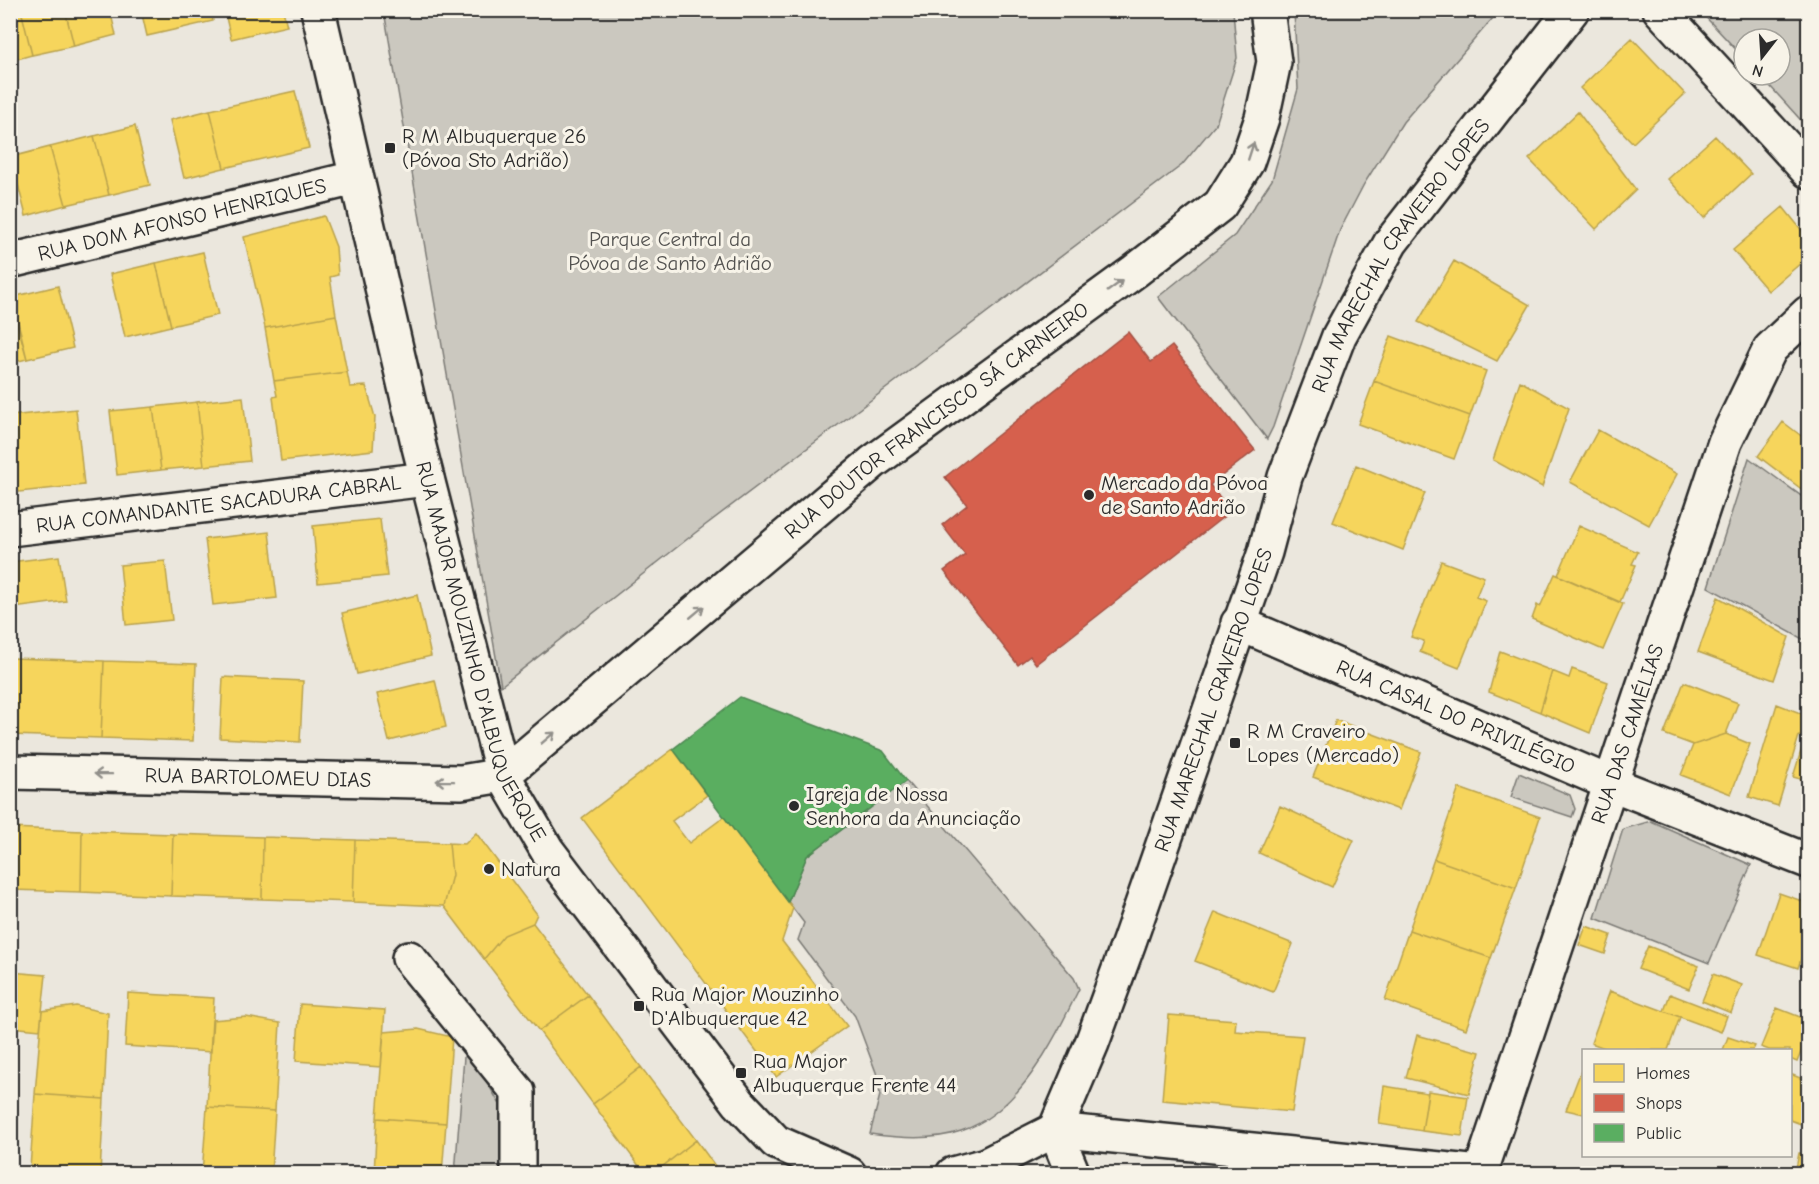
<svg xmlns="http://www.w3.org/2000/svg" width="1819" height="1184" viewBox="0 0 1819 1184" font-family="'Comic Neue',sans-serif">
<rect width="100%" height="100%" fill="#ebe7dd"/>
<filter id="ink" filterUnits="userSpaceOnUse"><feTurbulence type="fractalNoise" baseFrequency=".0167" numOctaves="2"/><feDisplacementMap in="SourceGraphic" scale="12" xChannelSelector="R" yChannelSelector="G"/><feConvolveMatrix kernelMatrix="1 2 1 2 8 2 1 2 1" color-interpolation-filters="sRGB"/></filter>
<g filter="url(#ink)">
<path fill="#cbc8bf" stroke="#7b7a75" stroke-width="1.5" d="M384 11H1233L1237 58 1216 124 1182 165 695 533 501 686Z
M1294 11H1499L1403 122 1364 184 1340 230 1273 427 1267 439 1158 297 1235 235 1272 180 1298 89Z
M1700 11H1808V128L1760 75H1780V39H1744V58Z
M1749 458 1808 501V642L1708 587Z
M1519 773 1570 795 1575 809 1572 817 1511 797Z
M906 781 1074 978 1079 989C1054 1040 1020 1112 961 1131 932 1141 899 1138 870 1134L880 1095 877 1075 855 1016 798 940 804 923 788 902 807 856Z
M1651 821 1751 865 1709 963 1595 918 1623 829Z
M465 1044 509 1120 503 1173 455 1174Z"/>
<path fill="#f6d55c" stroke="#b9a24d" stroke-width="1.5" d="M10 10H21L32 55 10 61Z
M21 10H65L74 46 32 55Z
M65 10H110L116 35 74 46Z
M141 10H211L213 21 147 36Z
M211 10H283L287 26 231 39 225 13 212 17Z
M1632 38 1685 94 1633 143 1580 88Z
M295 91 309 148 224 168 210 110Z
M210 110 224 168 184 178 170 120Z
M1578 112 1636 190 1596 229 1529 159Z
M135 126 150 185 109 195 94 136Z
M94 136 109 195 66 205 50 147Z
M1715 136 1751 174 1704 218 1668 179Z
M50 147 66 205 26 216 11 157Z
M1783 207 1808 238V257L1768 291 1733 250Z
M324 216 336 247 338 275 330 277 336 315 265 328 244 237Z
M203 252 218 315 171 326 156 263Z
M1454 261 1530 305 1497 361 1418 322Z
M156 263 171 326 125 337 110 274Z
M58 286 73 348 27 359 12 297Z
M10 297 27 359 10 363Z
M336 315 347 372 274 381 265 328Z
M1391 336 1486 371 1470 416 1374 381Z
M347 372 350 387 366 386 375 417 373 450 281 461 273 397 277 396 274 381Z
M1374 381 1470 416 1454 459 1358 424Z
M1520 381 1569 408 1542 487 1493 460Z
M243 397 250 461 204 466 197 402Z
M197 402 204 466 161 470 153 407Z
M153 407 161 470 117 475 110 411Z
M76 409 84 485 10 493V416Z
M1783 422 1808 441V494L1758 456Z
M1598 430 1677 474 1649 525 1570 482Z
M1356 465 1425 493 1403 550 1333 522Z
M380 519 387 576 318 583 313 526Z
M1579 526 1638 552 1632 564 1636 565 1620 602 1558 575Z
M269 532 277 598 213 605 205 539Z
M59 556 66 601 14 608 10 562Z
M165 561 172 620 126 625 120 565Z
M1441 561 1484 577 1476 597 1486 601 1459 668 1420 652 1424 641 1411 637Z
M1555 574 1623 604 1603 650 1532 619 1537 605 1540 607Z
M417 595 431 656 357 674 342 613Z
M1718 597 1789 637 1774 680 1698 652Z
M1500 651 1552 671 1540 712 1489 692Z
M12 658 104 661 101 738 10 735Z
M104 661 196 664 193 741 101 738Z
M1572 669 1608 682 1590 733 1540 712 1552 671 1569 678Z
M223 677 303 681 300 742 220 738Z
M435 680 446 727 389 741 377 694Z
M1684 682 1738 703 1726 734 1693 745 1664 734Z
M1777 704 1808 716V781L1793 777 1805 738 1799 736 1778 806 1749 797Z
M1336 720 1421 752 1399 810 1313 777Z
M1726 734 1750 744 1731 794 1681 775 1693 745Z
M673 749 707 795 672 821 689 843 724 817 793 908 782 941 847 1026 776 1077 582 818Z
M1459 788 1540 817 1516 888 1434 859Z
M1280 806 1354 840 1332 887 1259 853Z
M10 828 82 831 81 892 10 890Z
M82 831 173 834 171 896 81 892Z
M476 833 537 914 533 923 504 935 484 959 444 906 452 875 449 843 465 844Z
M173 834 263 837 262 899 171 896Z
M263 837 355 840 353 902 262 899Z
M355 840 449 843 452 875 444 906 353 902Z
M1434 859 1516 888 1491 958 1409 930Z
M1779 893 1808 903V937L1798 968 1758 955Z
M1215 912 1293 944 1273 992 1195 961Z
M533 923 588 995 539 1031 484 959 504 935Z
M1586 926 1611 935 1605 954 1579 945Z
M1409 930 1491 958 1466 1029 1385 1000Z
M1648 946 1699 966 1689 989 1638 969Z
M10 972 46 975 40 1030 10 1027Z
M1713 974 1742 985 1731 1013 1702 1001Z
M1610 991 1680 1017 1668 1050H1610L1591 1043Z
M128 993 214 998 211 1052 125 1046Z
M1670 994 1727 1016 1721 1032 1664 1011Z
M588 995 641 1067 593 1104 539 1031Z
M300 1004 385 1010 381 1067 296 1061Z
M76 1006 108 1013 104 1099 35 1094 42 1011Z
M1777 1008 1808 1020V1035L1797 1062 1790 1059V1050H1769L1761 1047Z
M1169 1015 1236 1020 1235 1031 1303 1036 1292 1112 1162 1100Z
M246 1017 280 1023 275 1111 207 1107 212 1020Z
M418 1029 452 1037 446 1123 377 1118 384 1032Z
M1417 1035 1480 1052 1469 1094 1406 1078Z
M1728 1037 1755 1046 1753 1050H1723Z
M1584 1063V1114L1566 1110Z
M641 1067 696 1140 653 1174H645L593 1104Z
M1790 1074 1808 1081V1105L1801 1124 1790 1120Z
M1384 1086 1428 1093 1422 1131 1379 1124Z
M1428 1091 1468 1097 1462 1136 1422 1131Z
M35 1094 104 1099 100 1174H47L30 1169Z
M207 1107 275 1111 271 1174H202Z
M377 1118 446 1123 442 1174H374Z
M696 1140 721 1174H653Z
M1799 1153 1808 1154V1174H1795Z"/>
<path fill="#d6604d" stroke="#a35043" stroke-width="1.5" d="M1128 332 1151 362 1172 346 1255 450 1210 485 1231 511 1036 664 1030 656 1018 665 944 571 965 555 942 525 967 505 945 477Z"/>
<path fill="#5aae61" stroke="#4c8751" stroke-width="1.5" d="M740 697 883 751 906 781 807 856 788 902 673 749Z"/>
<g fill="none" stroke-linecap="round" stroke-linejoin="round">
<defs>
<g id="minor">
<path id="s1" d="M318 10 418 443 503 775 547 850 739 1103 776 1142 849 1174"/>
<path d="M1660 10 1808 171"/>
<path id="s2" d="M10 261 355 178"/>
<path id="s3" d="M10 529 427 479"/>
<path id="s4" d="M1238 623 1612 784 1808 861"/>
<path id="s5" d="M10 772 461 782 503 775 873 462 1135 271 1220 205 1247 162 1262 118 1274 62 1267 10"/>
<path d="M409 958 518 1092V1174"/>
<path d="M1055 1130 1480 1173"/>
<path d="M1055 1130 1073 1174"/>
<path id="s6" d="M953 1174 986 1165 1055 1130 1092 1043 1129 942 1265 552 1285 477 1339 336 1391 242 1572 10"/>
<path id="s7" d="M1480 1174 1725 442 1770 349 1808 313"/>
</g>
</defs>
<use href="#minor" stroke="#2b2b2b" stroke-width="38"/>
<use href="#minor" stroke="#f7f3e8" stroke-width="33"/>
</g>
<defs><path id="oneway-shaft" d="M-6 0H5M1.5-3L5.5 0L1.5 3" fill="none" stroke-width="1.6" stroke-linecap="round" stroke-linejoin="round" transform="scale(1.5)"/></defs>
<g stroke="#918f8a">
<use href="#oneway-shaft" transform="translate(1251 151) rotate(-72)"/>
<use href="#oneway-shaft" transform="translate(1115 286) rotate(-36)"/>
<use href="#oneway-shaft" transform="translate(697 612) rotate(-40)"/>
<use href="#oneway-shaft" transform="translate(548 738) rotate(-40)"/>
<use href="#oneway-shaft" transform="translate(103 774) rotate(-179)"/>
<use href="#oneway-shaft" transform="translate(445 781) rotate(-179)"/>
</g>
</g>
<g fill="#2b2b2b" stroke="#f7f3e8" stroke-width="2">
<rect x="384" y="142" width="12" height="12" rx="3"/>
<circle cx="1089" cy="495" r="6"/>
<rect x="1229" y="737" width="12" height="12" rx="3"/>
<circle cx="794" cy="806" r="6"/>
<circle cx="489" cy="869" r="6"/>
<rect x="633" y="1000" width="12" height="12" rx="3"/>
<rect x="735" y="1067" width="12" height="12" rx="3"/>
</g>
<g text-anchor="middle" dominant-baseline="central" stroke-width="6" stroke-linejoin="round" paint-order="stroke">
<g font-size="21" fill="#2b2b2b" stroke="#f7f3e8" text-anchor="start">
<text x="402" y="136">R M Albuquerque 26<tspan x="402" dy="24">(Póvoa Sto Adrião)</tspan></text>
<text x="1101" y="483">Mercado da Póvoa<tspan x="1101" dy="24">de Santo Adrião</tspan></text>
<text x="1247" y="731">R M Craveiro<tspan x="1247" dy="24">Lopes (Mercado)</tspan></text>
<text x="806" y="794">Igreja de Nossa<tspan x="806" dy="24">Senhora da Anunciação</tspan></text>
<text x="501" y="869">Natura</text>
<text x="651" y="994">Rua Major Mouzinho<tspan x="651" dy="24">D'Albuquerque 42</tspan></text>
<text x="753" y="1061">Rua Major<tspan x="753" dy="24">Albuquerque Frente 44</tspan></text>
</g>
<g font-size="21" fill="#2b2b2b" stroke="#f7f3e8">
<text stroke="none"><textPath href="#s2" startOffset="177">RUA DOM AFONSO HENRIQUES</textPath></text>
<text stroke="none"><textPath href="#s6" startOffset="1056">RUA MARECHAL CRAVEIRO LOPES</textPath></text>
<text stroke="none"><textPath href="#s5" startOffset="1054">RUA DOUTOR FRANCISCO SÁ CARNEIRO</textPath></text>
<text stroke="none"><textPath href="#s3" startOffset="210">RUA COMANDANTE SACADURA CABRAL</textPath></text>
<text stroke="none"><textPath href="#s1" startOffset="663">RUA MAJOR MOUZINHO D'ALBUQUERQUE</textPath></text>
<text stroke="none"><textPath href="#s6" startOffset="570">RUA MARECHAL CRAVEIRO LOPES</textPath></text>
<text stroke="none"><textPath href="#s4" startOffset="237">RUA CASAL DO PRIVILÉGIO</textPath></text>
<text stroke="none"><textPath href="#s7" startOffset="464">RUA DAS CAMÉLIAS</textPath></text>
<text stroke="none"><textPath href="#s5" startOffset="248">RUA BARTOLOMEU DIAS</textPath></text>
</g>
<g font-size="21" fill="#535250" stroke="#f7f3e8">
<text x="670" y="239">Parque Central da<tspan x="670" dy="24">Póvoa de Santo Adrião</tspan></text>
</g>
</g>
<rect width="1819" height="1184" fill="none" stroke="#f7f3e8" stroke-width="36"/>
<rect x="18" y="18" width="1783" height="1148" fill="none" stroke="#2b2b2b" stroke-width="2" filter="url(#ink)"/>
<rect x="1582" y="1049" width="210" height="108" fill="#f7f3e8" stroke="#a5a39c" stroke-width="1.5"/>
<rect x="1594" y="1064" width="30" height="18" fill="#f6d55c" stroke="#a5a39c" stroke-width="1.5"/>
<text x="1636" y="1079" font-size="18" fill="#2b2b2b">Homes</text>
<rect x="1594" y="1094" width="30" height="18" fill="#d6604d" stroke="#a5a39c" stroke-width="1.5"/>
<text x="1636" y="1109" font-size="18" fill="#2b2b2b">Shops</text>
<rect x="1594" y="1124" width="30" height="18" fill="#5aae61" stroke="#a5a39c" stroke-width="1.5"/>
<text x="1636" y="1139" font-size="18" fill="#2b2b2b">Public</text>
<g transform="translate(1762 57) rotate(197)"><circle r="28" fill="#f7f3e8" stroke="#a5a39c" stroke-width="1.5"/>
<path d="M0-4.5L10 22L0 15L-10 22Z" fill="#2b2b2b"/>
<text y="-9" font-size="16" font-weight="bold" text-anchor="middle" fill="#2b2b2b">N</text>
</g>
</svg>
